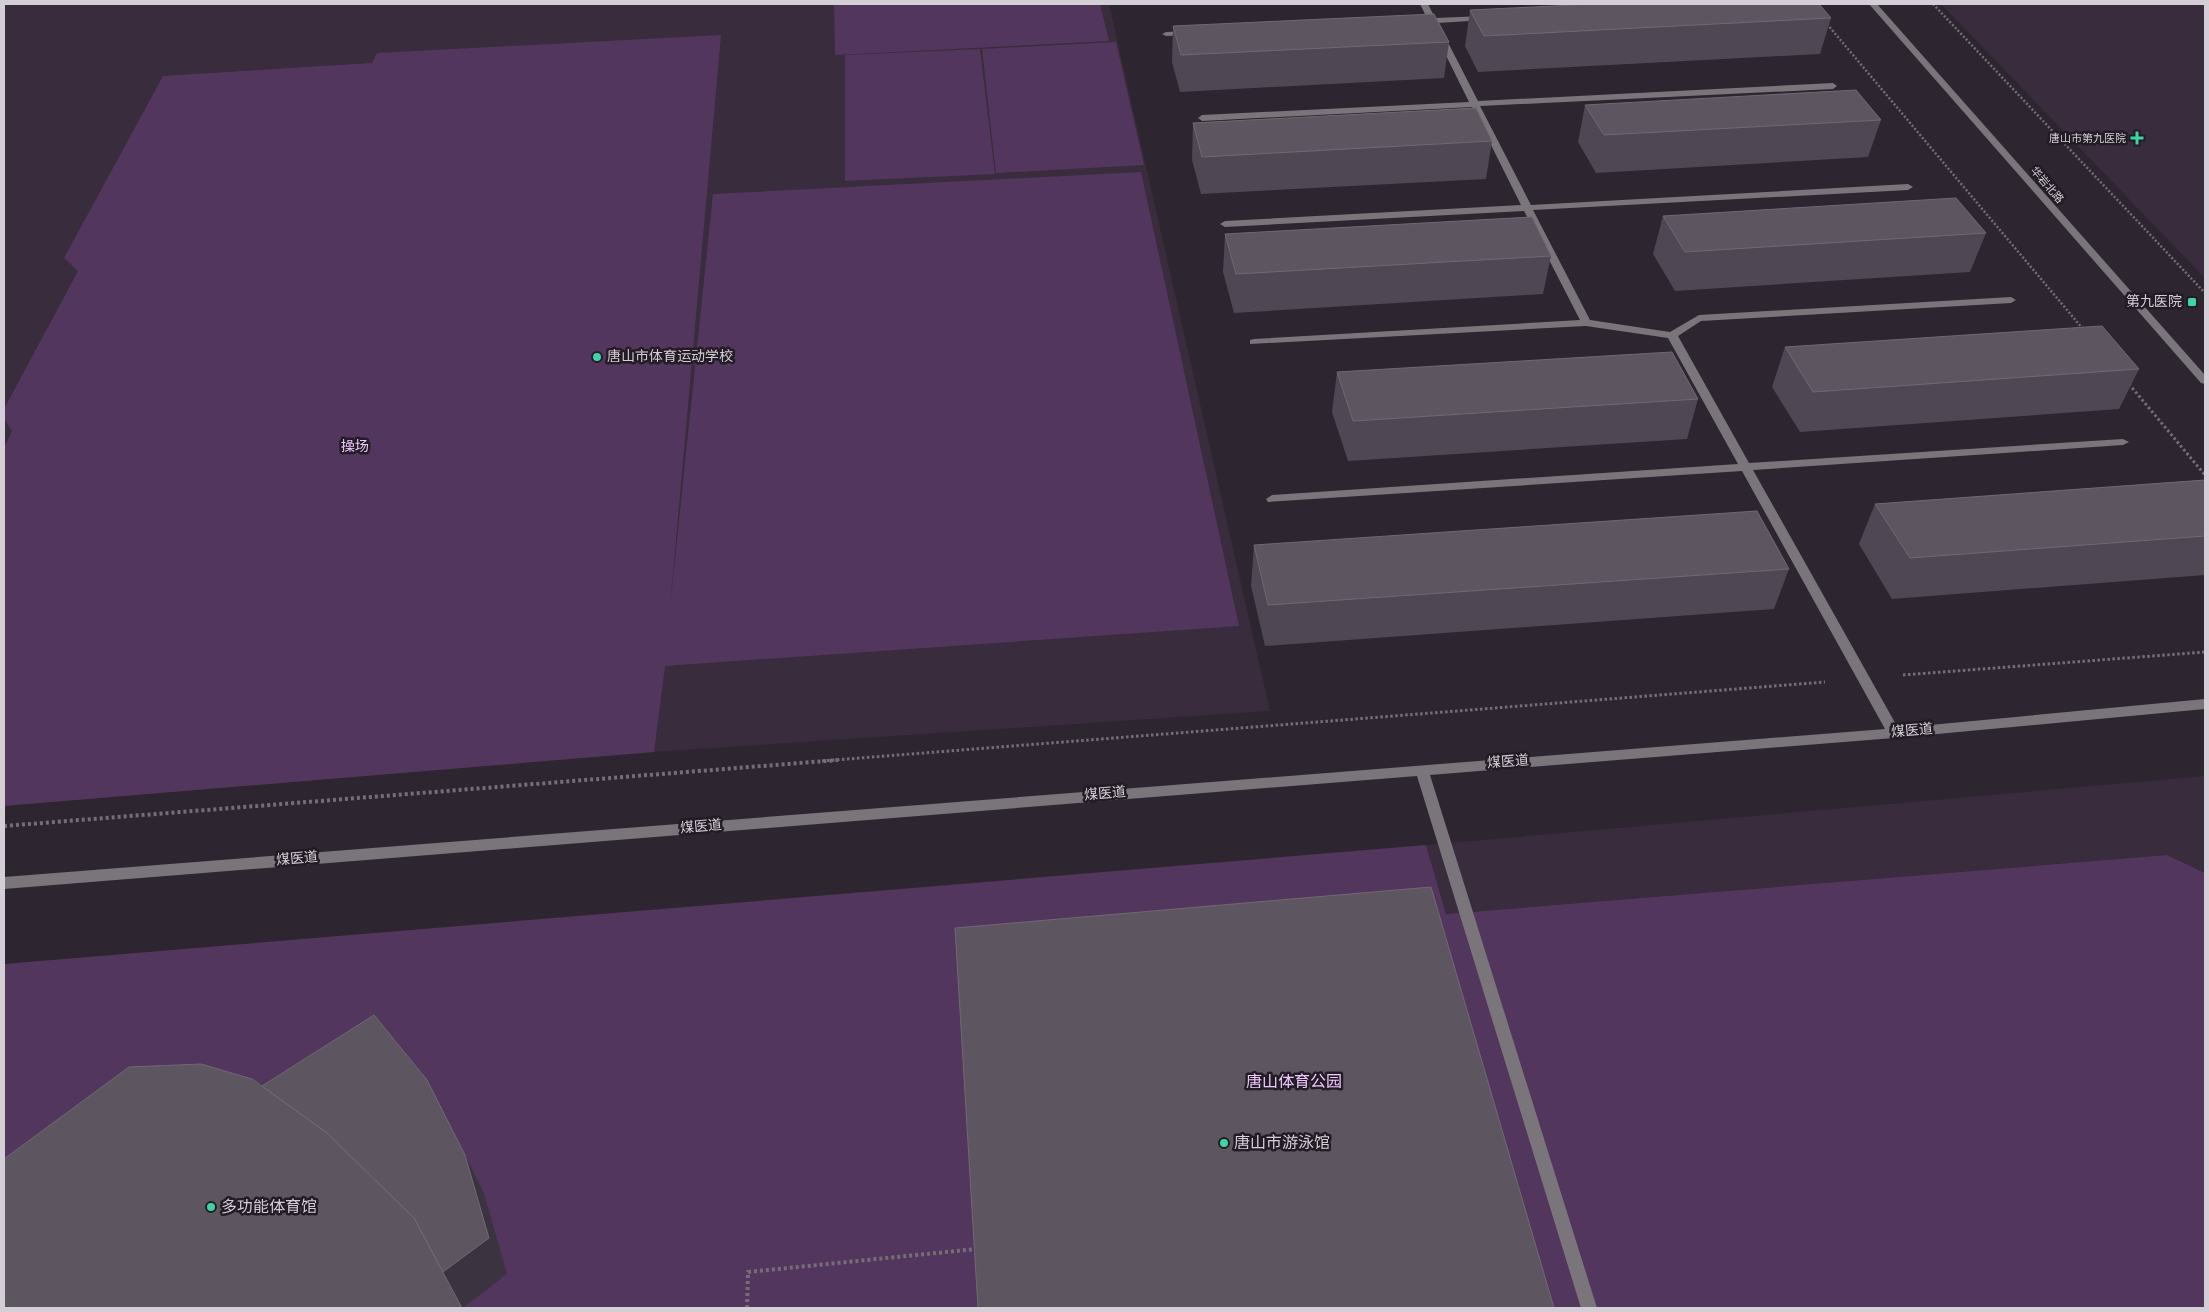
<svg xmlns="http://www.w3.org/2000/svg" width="2209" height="1312" viewBox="0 0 2209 1312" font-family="'Source Sans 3','Noto Sans SC',sans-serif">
<rect width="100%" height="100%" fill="#2d2530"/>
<path fill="#382c3d" d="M4 4H1109L1270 711 654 752 4 806Z
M1941 4H2205V279L2199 272Z
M2205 776V873L2167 855 1446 914 1426 845Z"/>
<path fill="#53365d" d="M834 4H1100L1109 41 835 55Z
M721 35 670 607 713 194 1141 172 1239 626 665 666 654 752 4 806V448L12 431 4 418V409L78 271 64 258 163 76 372 63 377 53Z
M1116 42 1144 165 996 173 982 49Z
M980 49 995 174 845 181V55Z
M1426 845 1446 914 2167 855 2205 873V1308H4V964Z"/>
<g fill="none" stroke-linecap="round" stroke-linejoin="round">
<path stroke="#746e77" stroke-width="2.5" stroke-dasharray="2 2" stroke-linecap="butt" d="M1933 4 2205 293
M1827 24 2083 329"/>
<path stroke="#746e77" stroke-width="3" stroke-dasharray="2.5 2.5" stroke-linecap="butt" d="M2129 384 2205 475
M1903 675 2205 652
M822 761 1825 682"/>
<path stroke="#746e77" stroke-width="4" stroke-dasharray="3 3" stroke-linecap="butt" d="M4 826 838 760
M747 1308 748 1272 976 1249"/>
<path fill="#7a757b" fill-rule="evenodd" d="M1420 4H1428L1435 18 1485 16 1489 18 1485 20 1438 23 1478 101 1833 83 1837 86 1833 89 1480 106 1531 205 1908 184 1913 187 1908 190 1533 210 1590 320 1670 332 1699 315 2011 297 2016 300 2011 303 1701 321 1678 336 1749 463 2123 439 2129 442 2123 445 1753 470 1898 728 2205 699V709L1894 738 1430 775 1597 1308H1581L1417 776 4 889V877L1885 729 1742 471 1268 502 1266 499 1272 495 1738 464 1668 338 1586 326 1250 344V340L1254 339 1580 320 1524 211 1225 227 1220 224 1225 221 1521 205 1472 107 1202 121 1198 118 1202 115 1469 102 1430 23 1421 21 1427 18Z
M1869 4H1877L2205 375V384L2201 383Z
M1188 31 1192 33 1191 35 1166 36 1162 34 1166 32Z"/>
</g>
<path fill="#4f4753" d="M1470 10 1831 18 1820 54 1478 72 1465 46Z
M1173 26 1449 42 1444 78 1180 92 1172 62Z
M1585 105 1881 120 1868 157 1596 173 1578 142Z
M1193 123 1492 141 1486 179 1201 194 1192 160Z
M1663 216 1986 233 1970 272 1675 291 1653 254Z
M1225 234 1551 256 1543 294 1234 313 1223 272Z
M1785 347 2139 369 2119 409 1800 432 1772 387Z
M1337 372 1698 399 1687 439 1348 461 1332 412Z
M2205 480V575L1892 599 1859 544 1875 504Z
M1254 545 1789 569 1774 609 1265 646 1251 586Z"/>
<path fill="#3b333f" d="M465 1155 484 1193 507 1274 463 1308H462L414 1218Z"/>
<path fill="#5d5661" stroke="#706973" d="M1595 4H1819L1831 18 1484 36 1470 10Z
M1434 14 1449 42 1181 55 1173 26Z
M1856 90 1881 120 1604 135 1585 105Z
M1476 108 1492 141 1202 157 1193 123Z
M1956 198 1986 233 1685 252 1663 216Z
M1532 217 1551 256 1236 274 1225 234Z
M2102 326 2139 369 1813 392 1785 347Z
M1672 352 1698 399 1353 421 1337 372Z
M2205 480V536L1910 558 1875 504Z
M1757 511 1789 569 1268 605 1254 545Z
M1431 887 1554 1308H978L955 928Z
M374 1015 427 1080 465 1155 489 1238 443 1272 414 1218 327 1133 262 1086Z
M201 1064 252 1079 327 1133 414 1218 462 1308H4V1159L129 1067Z"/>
<g fill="#3ed4a3" stroke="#231c26" stroke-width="2">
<path d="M2134.5 130.5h5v5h5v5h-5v5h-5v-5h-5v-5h5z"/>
<rect x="2187" y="297" width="10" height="10" rx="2.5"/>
<circle cx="597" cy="357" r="5"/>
<circle cx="1224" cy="1143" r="5"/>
<circle cx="211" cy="1207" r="5"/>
</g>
<g text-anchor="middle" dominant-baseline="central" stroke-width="5" stroke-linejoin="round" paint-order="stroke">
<g font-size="11" fill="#d4cfd6" stroke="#231c26" text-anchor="end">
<text x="2126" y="138">唐山市第九医院</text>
</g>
<g font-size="11" fill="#d4cfd6" stroke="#231c26">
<text transform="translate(2047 185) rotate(49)">华岩北路</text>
</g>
<g font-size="14" fill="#d4cfd6" stroke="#231c26" text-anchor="end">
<text x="2182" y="302">第九医院</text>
<text x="607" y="357" text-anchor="start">唐山市体育运动学校</text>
</g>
<g font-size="14" fill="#edc8fb" stroke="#231c26">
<text x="355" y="447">操场</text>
</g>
<g font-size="14" fill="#d4cfd6" stroke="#231c26">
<text transform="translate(1912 731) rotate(-5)">煤医道</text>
<text transform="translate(1508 762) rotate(-4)">煤医道</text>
<text transform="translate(1105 794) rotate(-5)">煤医道</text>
<text transform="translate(701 827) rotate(-5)">煤医道</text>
<text transform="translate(297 859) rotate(-5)">煤医道</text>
</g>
<g font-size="16" fill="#edc8fb" stroke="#231c26">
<text x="1294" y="1082">唐山体育公园</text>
</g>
<g font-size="16" fill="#d4cfd6" stroke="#231c26" text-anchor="start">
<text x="1234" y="1143">唐山市游泳馆</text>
<text x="221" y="1207">多功能体育馆</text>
</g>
</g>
<rect width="2209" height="1312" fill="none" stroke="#d4cfd6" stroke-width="10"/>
</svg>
